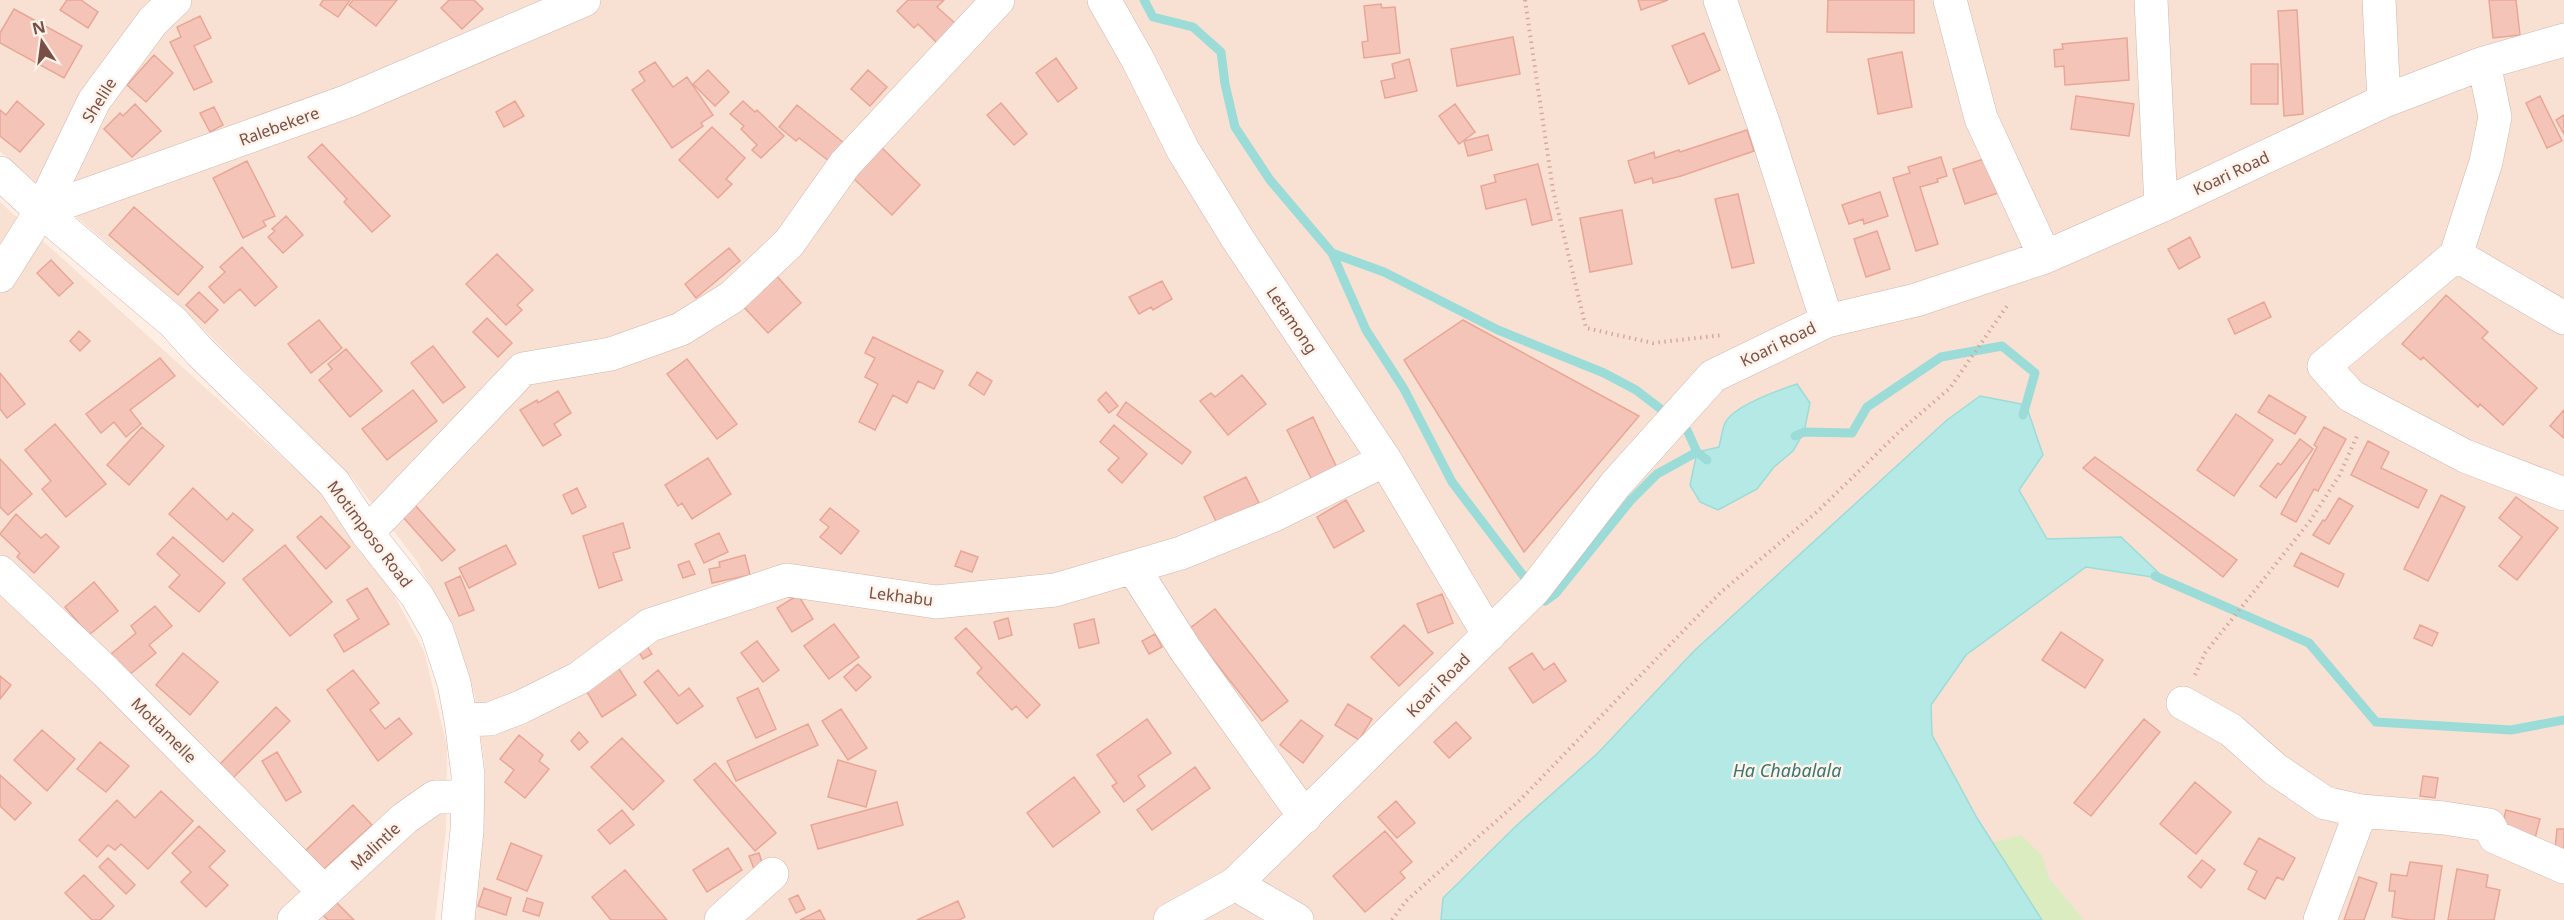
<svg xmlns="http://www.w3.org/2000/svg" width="2564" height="920" viewBox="0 0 2564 920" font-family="'Noto Sans',sans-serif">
<rect width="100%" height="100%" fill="#feeee3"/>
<path fill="#f8e1d3" d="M0 0H2564V920H475L485 768 475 696 440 605 417 561 353 479 180 306 0 151Z
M0 202 326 497 381 571 424 651 447 746 446 831 435 920H0Z"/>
<path fill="#dbedc0" d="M2021 835 2042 855 2049 878 2084 920H2037L2014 877 1992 843Z"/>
<path fill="#b5e9e6" stroke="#9bdcd9" stroke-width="1.5" d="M1797 384 1810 403 1804 432 1793 451 1774 467 1757 489 1718 510 1700 502 1690 485 1697 452 1719 447C1721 439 1722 430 1725 423 1733 406 1779 390 1797 384Z
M1980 396 2026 405 2043 455 2019 490 2047 539 2121 537 2165 579 2086 567 1966 655 1931 705 1932 735 1977 818 2042 920H1441L1443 898 1516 826 1598 753 1694 651 1947 420Z"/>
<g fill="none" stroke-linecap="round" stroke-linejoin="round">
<path stroke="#9bdcd9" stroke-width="9" d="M1144 0 1153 17 1193 27 1221 52 1225 84 1235 127 1270 180 1332 253 1366 330 1404 389 1452 482 1531 586
M1332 253 1384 272 1498 330 1604 373 1636 390 1662 410
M1687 430 1697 452 1707 460
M1795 436 1804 432 1852 433 1867 407 1941 357 2002 346 2035 373 2023 415
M2155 576 2309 643 2376 722 2511 730 2564 720
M1540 596 1545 601 1556 593 1631 500 1657 474 1697 452"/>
</g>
<path fill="#f5c4b8" stroke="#e9a697" stroke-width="1.5" d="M67 0H81L98 12 88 28 60 10Z
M323 0H350L338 17 320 5Z
M353 0H397L376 26 349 5Z
M449 0H474L483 9 462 29 441 8Z
M908 0H944L937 7 957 25 938 44 918 24 914 28 897 11Z
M1638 0H1668L1641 10Z
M1828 0H1914V33L1827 32Z
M2489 0H2516L2520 35 2493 38Z
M1381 4 1382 8 1395 7 1400 53 1364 58 1362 42 1368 41 1364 6Z
M14 9 82 46 64 78 0 43V33Z
M2297 10 2303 114 2284 116 2278 11Z
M200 16 211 38 194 46 212 82 194 90 170 42 181 37 177 27Z
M1704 33 1720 70 1689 84 1672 46Z
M1513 37 1520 74 1457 86 1451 49Z
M2127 38 2129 80 2065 85 2064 66 2055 67 2054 50 2063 49 2062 44Z
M1902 52 1912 107 1878 114 1868 59Z
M154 55 173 73 146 102 127 85Z
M1056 58 1077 88 1058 102 1036 73Z
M1409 59 1417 91 1385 98 1381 81 1395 78 1392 64Z
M655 62 673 87 687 77 713 115 701 123 703 126 672 148 632 90 645 81 639 72Z
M2251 64H2278V104H2251Z
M708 70 729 92 715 106 693 84Z
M868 70 887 87 870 106 851 89Z
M2076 96 2134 104 2129 136 2071 129Z
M2540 96 2562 141 2547 148 2526 103Z
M17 101 44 124 20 152 0 136V110L6 115Z
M515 101 524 116 504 127 496 112Z
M743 101 755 112 757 110 784 136 761 158 752 150 757 145 741 129 744 126 730 114Z
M1001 103 1027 134 1014 145 987 115Z
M135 104 161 131 132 157 104 129 120 113 123 116Z
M1455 104 1475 132 1459 144 1439 116Z
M797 105 844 143 829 161 799 138 796 141 779 127Z
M214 107 223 125 210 132 200 113Z
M2564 115V134L2556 120Z
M712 127 745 158 726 179 732 184 718 198 679 160Z
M1747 130 1754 151 1681 176 1653 183 1652 178 1635 183 1628 161 1654 152 1655 158 1679 150 1680 152Z
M1488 135 1492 150 1468 156 1464 141Z
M322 144 390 216 372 232 344 202 347 199 308 157Z
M879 145 920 185 892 215 850 175Z
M1941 157 1947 176 1937 179 1938 182 1920 187 1938 244 1916 251 1893 178 1910 173 1908 167Z
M1987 158 1998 193 1965 204 1953 169Z
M247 161 275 216 263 221 266 226 243 238 213 178Z
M1538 164 1552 220 1532 225 1526 199 1486 209 1481 186 1496 182 1494 175Z
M1880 192 1888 216 1864 224 1863 219 1849 224 1842 205Z
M1738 194 1754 263 1732 268 1715 199Z
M134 207 203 267 178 295 109 235Z
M1622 210 1632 264 1590 272 1580 218Z
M286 216 303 235 283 253 268 237 275 231 272 229Z
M1877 231 1890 269 1866 277 1854 239Z
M2190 237 2200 257 2179 269 2168 249Z
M242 247 277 287 255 306 240 289 224 303 209 287 225 272 220 267Z
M729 248 740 261 696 298 685 284Z
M497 254 533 290 517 305 522 310 506 325 466 284Z
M51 260 73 283 59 296 37 273Z
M774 273 801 303 768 333 740 303Z
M1162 281 1172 299 1153 310 1151 307 1139 314 1129 297Z
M199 292 218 310 205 323 186 305Z
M2446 295 2488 332 2482 338 2537 388 2503 425 2480 404 2478 407 2423 357 2421 360 2402 344Z
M2264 302 2271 317 2235 334 2228 319Z
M487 318 512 343 498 357 473 332Z
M319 320 342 348 311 373 288 344Z
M1463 320 1639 416 1524 552 1404 360Z
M79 331 90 341 80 351 70 341Z
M873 337 943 371 934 389 918 381 907 403 893 395 875 430 859 422 878 384 865 377 875 358 865 353Z
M433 346 465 387 443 403 411 363Z
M346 349 382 391 350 417 319 380 332 369 328 364Z
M160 358 175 376 130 410 141 424 126 437 114 422 101 433 86 414Z
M687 359 737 424 717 439 667 374Z
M977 372 992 381 984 395 969 385Z
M0 373 25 404 7 418 0 409Z
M1242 375 1266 404 1228 435 1200 401 1211 393 1215 397Z
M413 390 437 421 387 460 362 429Z
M558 391 571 413 554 424 561 435 543 446 520 410 537 400 538 403Z
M1106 392 1118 406 1109 413 1098 400Z
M2269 395 2306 417 2295 434 2258 412Z
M1126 402 1191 452 1182 464 1117 415Z
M2564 410V438L2550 426Z
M2236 414 2273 440 2234 496 2197 470Z
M1313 417 1337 468 1312 480 1287 430Z
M55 424 106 484 66 517 42 489 51 481 25 450Z
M1114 425 1147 454 1122 483 1108 470 1119 458 1100 442Z
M142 427 164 446 129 485 107 465Z
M2324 427 2346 439 2318 491 2314 489 2296 522 2281 514 2317 447 2314 445Z
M2300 439 2313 449 2276 498 2260 486 2278 463 2281 465Z
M2368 441 2389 452 2381 468 2427 490 2418 508 2351 475Z
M2095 457 2237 560 2223 577 2083 468Z
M708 458 731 494 692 519 682 503 678 506 665 485Z
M0 459 32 494 8 515 0 507Z
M1246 477 1259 503 1217 523 1204 497Z
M193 488 227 520 233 513 253 530 223 562 169 514Z
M577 488 586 507 572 514 563 495Z
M2441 495 2465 507 2428 581 2404 569Z
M407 496 455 550 442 561 394 507Z
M2516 497 2558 528 2517 580 2499 566 2522 537 2499 518Z
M2339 498 2353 506 2329 544 2313 535 2323 520 2325 521Z
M1346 500 1364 531 1334 548 1317 517Z
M830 508 859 531 841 554 820 537 829 527 820 520Z
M16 514 41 538 46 534 59 547 34 573 17 557 20 553 0 534Z
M321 516 350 547 326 569 297 537Z
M623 523 630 548 613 553 622 580 599 588 583 536Z
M719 533 728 552 704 563 695 544Z
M173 537 225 583 199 612 169 587 180 575 157 554Z
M285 545 332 602 290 636 243 579Z
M506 545 516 564 469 588 459 568Z
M961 551 978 557 972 572 955 566Z
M2301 553 2344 574 2338 587 2294 566Z
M745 555 750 575 712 583 709 569 720 567 719 562Z
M689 561 695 574 683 578 678 565Z
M460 576 474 610 459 616 445 583Z
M94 582 118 611 89 635 65 607Z
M367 588 389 624 344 652 334 635 359 619 347 600Z
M1442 594 1453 623 1428 633 1417 604Z
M798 595 813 619 792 632 777 608Z
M155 606 172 626 149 645 156 653 129 675 111 654 136 633 131 626Z
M1215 609 1288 701 1262 721 1189 629Z
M1008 618 1012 635 999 639 994 622Z
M1094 619 1099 643 1079 648 1074 624Z
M834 624 859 657 829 679 804 646Z
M1404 625 1433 653 1399 686 1371 657Z
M2420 625 2438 633 2432 646 2414 638Z
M966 628 1040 705 1027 718 1016 706 1012 710 977 673 982 668 955 638Z
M2061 632 2103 660 2085 688 2042 660Z
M1155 634 1162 647 1149 654 1142 641Z
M757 641 779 670 763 682 741 653Z
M645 643 652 654 643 659 637 649Z
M183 653 218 682 190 715 156 685Z
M1532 653 1544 670 1554 663 1566 681 1533 703 1509 668Z
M858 664 871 677 856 691 844 677Z
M617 666 636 695 602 717 584 687Z
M353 670 379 703 370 710 385 729 399 718 412 734 378 761 327 690Z
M658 670 679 696 689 688 703 706 677 724 644 682Z
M0 676 11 685 0 699Z
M758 688 776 729 756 738 737 698Z
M1348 704 1372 719 1359 740 1335 725Z
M276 707 290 721 232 779 219 765Z
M841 709 867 748 848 760 822 721Z
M1147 719 1171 753 1138 776 1145 786 1124 802 1112 786 1117 783 1097 755Z
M2144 719 2160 732 2091 816 2074 803Z
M1301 720 1323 736 1303 763 1280 745Z
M1456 722 1471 738 1449 758 1434 742Z
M808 724 818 745 736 781 727 761Z
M42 730 75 759 47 791 14 760Z
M579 732 588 742 579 750 571 741Z
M519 735 543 755 539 761 549 769 525 798 505 782 514 770 500 759Z
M622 738 664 781 633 810 591 767Z
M100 742 129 766 106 792 77 769Z
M277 752 301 792 286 801 262 761Z
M838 760 876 771 866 807 828 797Z
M715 763 776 833 755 851 694 780Z
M1195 767 1210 788 1152 830 1137 810Z
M0 775 31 803 15 820 0 806Z
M2423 776 2438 778 2435 798 2420 796Z
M1074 777 1100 812 1053 847 1027 813Z
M2195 782 2231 812 2196 854 2160 824Z
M161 791 193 821 148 869 121 844 115 850 108 845 97 857 79 840 117 800 135 818Z
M1396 801 1415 823 1397 838 1378 817Z
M897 802 903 825 818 849 811 825Z
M353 805 372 825 323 870 305 851Z
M622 810 634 825 610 844 598 830Z
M2506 810 2540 819 2535 838 2501 829Z
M199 826 225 851 209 867 228 885 206 907 181 882 191 872 172 853Z
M2557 829H2564V850L2555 849Z
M1385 831 1412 862 1400 872 1405 878 1365 912 1333 876Z
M2259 838 2295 858 2283 880 2277 877 2265 899 2248 889 2257 871 2244 864Z
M511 843 542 856 527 891 497 879Z
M728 848 742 870 707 892 693 870Z
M759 853 763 866 754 869 749 856Z
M108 858 135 885 126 894 99 867Z
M2202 860 2215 870 2201 888 2188 877Z
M2410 862 2442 866 2434 920H2410L2392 917 2395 891H2389L2391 874 2407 876Z
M2457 869 2488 875 2486 887 2500 890 2494 920H2448Z
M625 870 667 920H611L592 897Z
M84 875 114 906 100 920H92L65 893Z
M2359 877 2377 883 2364 920H2344Z
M484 888 511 898 506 915 478 906Z
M798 895 805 909 796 913 789 899Z
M527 898 543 903 539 916 523 911Z
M958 901 965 917 959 920H917Z
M336 902 354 920H328L323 915Z
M820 910 825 920H800Z"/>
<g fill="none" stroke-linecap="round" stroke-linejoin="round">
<defs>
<path id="minor" d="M1104 0 1138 60 1183 150 1239 241 1385 460 1489 635
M1720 0 1764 125 1827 321
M1950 0 1981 118 2045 257
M2151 0 2161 206
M2379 0 2384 101
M2484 63 2495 117 2486 162 2456 255 2564 318
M0 173 41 211 173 322 200 352 334 483 367 533 417 596 437 631 454 683 461 720 468 775 467 830 458 920
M41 211 348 101 584 0
M2456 255 2324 366 2351 396 2465 456 2564 494
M0 276 41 211 94 101 153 21 175 0
M367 533 523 369 611 354 681 329 732 297 789 243 845 164 998 0
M1134 569 1185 649 1305 817
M0 572 106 672 324 892
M2183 703 2231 730 2275 769 2325 803 2361 811 2444 818 2489 825 2495 837 2564 867
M461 720 490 719 521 707 579 678 650 625 787 580 936 602 1055 590 1181 553 1274 515 1385 460
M1235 884 1297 920
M294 920 405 818 435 797H467
M721 920 772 874
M1170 920 1235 884 1534 590 1615 485 1713 376 1827 321 1916 300 2045 257 2161 206 2384 101 2484 63 2564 40
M2320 920 2361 811"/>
</defs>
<use href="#minor" stroke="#d2b5ab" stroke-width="34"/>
<path stroke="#daa79b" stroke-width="4" stroke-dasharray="1.5 4.5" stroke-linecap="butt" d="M1525 0 1553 190 1586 328 1653 343 1723 335
M2195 675 2205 653 2310 521 2339 476 2358 434
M1392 920 1406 901 1520 800 1720 593 1818 511 1899 432 1950 388 2009 303"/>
<use href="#minor" stroke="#fff" stroke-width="33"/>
</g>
<g text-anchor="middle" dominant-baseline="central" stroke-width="5" stroke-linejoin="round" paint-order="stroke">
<g font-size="16" fill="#784e47" stroke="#fff3ea">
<text transform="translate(99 100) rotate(-58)">Shelile</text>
<text transform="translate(279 126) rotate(-20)">Ralebekere</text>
<text transform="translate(2231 173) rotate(-25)">Koari Road</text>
<text transform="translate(1292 320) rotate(56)">Letamong</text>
<text transform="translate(1778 344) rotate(-26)">Koari Road</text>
<text transform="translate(370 534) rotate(53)">Motimposo Road</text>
<text transform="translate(901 596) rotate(7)">Lekhabu</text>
<text transform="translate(1438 685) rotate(-45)">Koari Road</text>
<text transform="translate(164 730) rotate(45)">Motlamelle</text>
<text transform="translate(375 846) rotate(-43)">Malintle</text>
</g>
<g font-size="18" font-style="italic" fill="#367775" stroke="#fff3ea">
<text x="1787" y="770">Ha Chabalala</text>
</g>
</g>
<g transform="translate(42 42) rotate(347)" stroke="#fff3ea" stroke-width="4.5" paint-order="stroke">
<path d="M0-4.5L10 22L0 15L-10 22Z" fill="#784e47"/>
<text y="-9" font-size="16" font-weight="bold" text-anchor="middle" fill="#784e47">N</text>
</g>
</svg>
